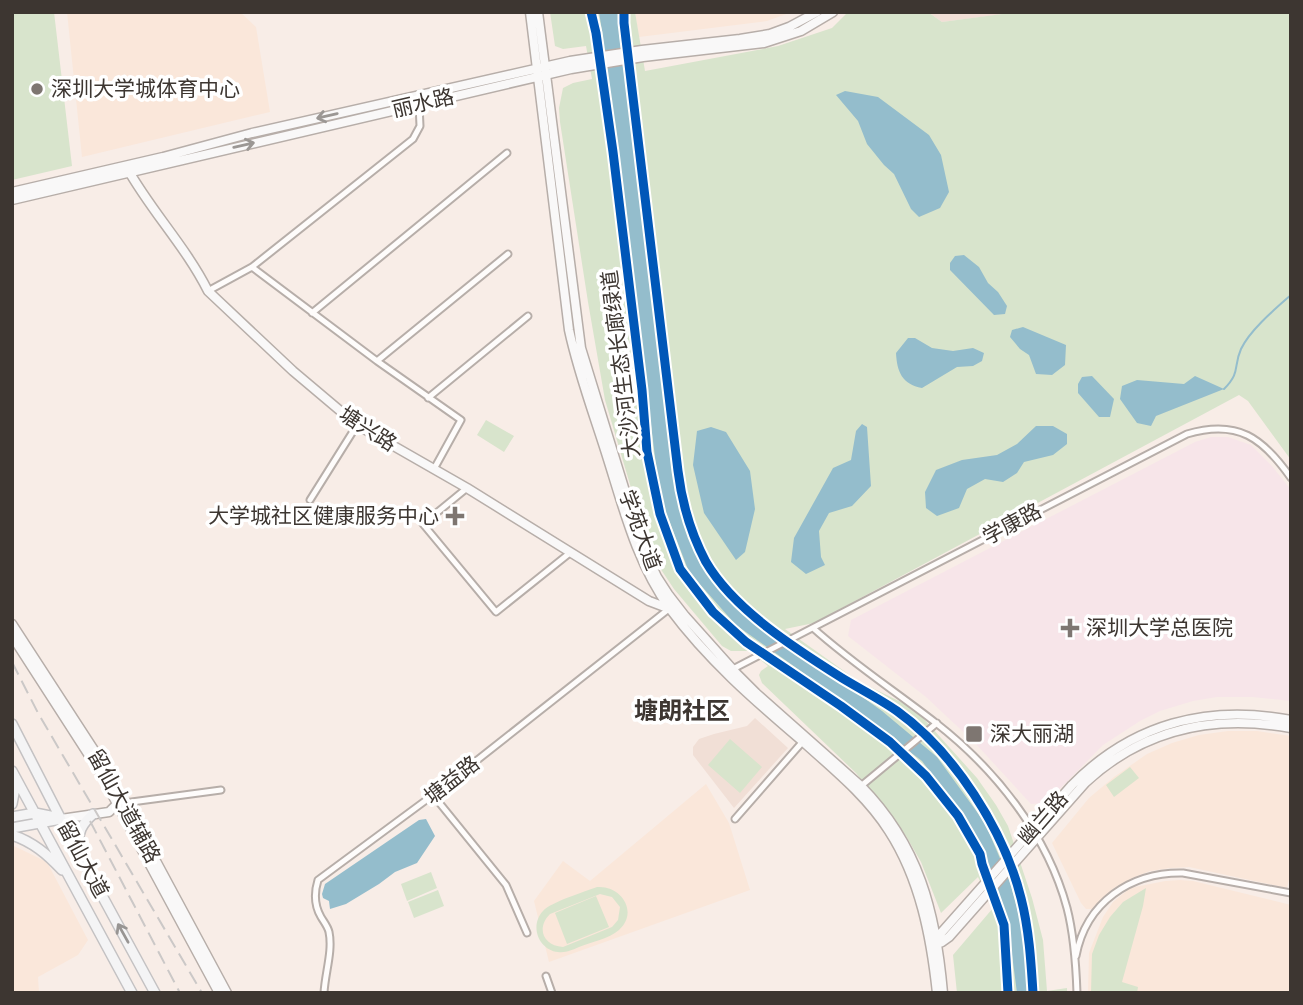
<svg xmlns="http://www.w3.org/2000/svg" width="1303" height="1005" viewBox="0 0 1303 1005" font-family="'Source Sans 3','Noto Sans SC',sans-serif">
<rect width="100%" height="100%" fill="#f8ede7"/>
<path fill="#f1dfd6" d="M928 12H1020L942 22Z
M755 718 788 748 734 808 693 755V747L699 739 714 734 747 726Z"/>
<path fill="#fae7da" d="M67 12H240L256 27 270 112 82 157Z
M635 12H792L767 21 639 37Z
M1228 731H1257L1291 736V871L1287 888 1189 867 1170 868 1150 871 1135 877 1114 888 1093 909H1086L1081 903 1052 843 1089 798 1114 777 1147 754 1172 743 1199 735Z
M706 784 729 823 750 890 549 962 534 901 563 861 590 881Z
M12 845 47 862 88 940 78 955 38 977 39 993H12Z
M1180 880 1193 881 1291 905V993H1088L1089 953 1103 917 1113 902 1130 888 1165 881Z"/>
<path fill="#f7e5e9" d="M1211 437H1228L1251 445 1272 466 1291 490V701L1253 697H1217L1193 701 1160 711 1140 721 1103 745 1046 803 1031 804 975 743 926 697 848 636 851 620 1195 442Z"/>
<path fill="#d8e4cc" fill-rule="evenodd" d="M12 12H54L72 166 12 180Z
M550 12H635L645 71 778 46 832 28 848 12H928L942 22 1017 12H1291V460L1248 401 1239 395 814 623 785 629 858 681 903 703 923 718 977 778 996 805 1008 826 1032 898 1043 940 1047 991 1067 988V993H957L953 955 993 908 978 877 941 913 921 862 906 836 856 773 762 683 759 675 761 671 768 666 749 651H731L722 646 674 589 662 571 645 535 605 400 588 302 560 122 559 108 563 88 573 83 592 79 586 46 563 49 555 46Z
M486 420 514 436 504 452 477 435Z
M730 739 762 767 740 793 708 765Z
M1130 767 1139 778 1114 797 1106 785Z
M431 872 437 888 407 901 401 884Z
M597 887C621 885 639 912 619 930 609 939 591 942 579 947 572 950 566 953 558 952 539 950 529 926 543 911 551 902 584 892 597 887ZM600 894 612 897 620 907 618 920 612 927 563 947C543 946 536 928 550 914Z
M1146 888 1143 906 1122 982 1138 987 1137 993H1091L1092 954 1099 935 1110 917 1123 902Z
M438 890 444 906 414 918 408 902Z
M596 896 609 927 567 944 555 913Z"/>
<path fill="#94bdcc" d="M599 12H619V33L677 495 704 566 749 616 882 711 937 757 985 823 1010 882 1027 946 1029 993H1017L1007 916 973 830 922 761 847 704 736 625 689 572 660 497 602 31Z
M845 91 878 97 929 135 941 155 949 192 940 208 919 217 911 209 894 174 884 165 867 144 858 121 836 95Z
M964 255 979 267 988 283 998 292 1007 306 1005 314 994 315 950 270V263L955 256Z
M1023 327 1066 345 1065 365 1052 375 1036 374 1029 355 1020 349 1010 337 1012 330Z
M908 338H915L932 348 953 351 973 348 984 353 982 361 973 366 957 367 922 388C902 384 897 372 896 353Z
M1092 376 1114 399 1110 417H1099L1078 393V384L1082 377Z
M1195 376 1224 389 1156 416 1151 426 1137 423 1120 399 1122 386 1137 380 1184 384Z
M862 424 867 427 871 486 852 506 829 513 819 531 821 557 825 565 806 574 791 562 794 538 833 468 851 460 856 431Z
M1036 426H1053L1067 434V444L1053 455 1024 462 1017 473 1003 482 985 479 967 489 959 508 937 516 926 508 925 492 936 470 962 460 997 455 1017 444Z
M711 427 726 432 750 471 755 509 745 552 736 560 704 513 693 465 697 431Z
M426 819 435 836 417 863 395 872 379 884 346 904 330 909 329 901 323 898 322 894 325 884 419 820Z"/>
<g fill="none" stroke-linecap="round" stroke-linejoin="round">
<path stroke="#94bdcc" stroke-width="2" d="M1224 389C1241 372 1233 367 1241 349 1250 330 1275 309 1291 295"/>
<defs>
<path id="street" d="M252 267 377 361 461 420 434 469
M208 291 252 267 413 139 420 126 419 105
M312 313 507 153
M377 361 508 254
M428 398 528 316
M467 488 423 524 496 612 571 552
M310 500 357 425
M813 628C852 663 895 691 936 723 995 769 1047 834 1067 908 1074 935 1076 964 1077 993
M731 670 1187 434C1238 419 1263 438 1291 478
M861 786 937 723
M433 795 506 885 527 933
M124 803 221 790
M735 819 805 739
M1076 956C1086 902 1131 872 1183 873L1291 893
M546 976 552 993
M324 993C325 973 333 951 329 932 328 927 324 922 321 917 314 905 314 893 318 880L433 795 670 608"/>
<path id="secondary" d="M530 12 569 330C578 372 593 412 606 453 623 506 636 562 670 609 707 659 754 700 801 740 832 768 866 795 889 831 920 879 931 937 937 993
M538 12 581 348 641 543 657 577 668 594 685 616 736 673 756 693 861 786C919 845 936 912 943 993
M127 168C151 211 186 247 208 291L293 371 357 425 467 488 649 601 670 609
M12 192 163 157 252 133 570 61 642 50 740 39 770 34 789 27 817 12
M12 200 571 69 643 57 764 43 801 31 833 12
M12 624 107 770 227 993
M12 636 101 774 219 993
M61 819 109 812 117 804
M934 941 1072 785C1132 724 1207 704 1291 720
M933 946 942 942 949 937 1085 783C1143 729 1214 714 1291 728"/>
<path id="primary" d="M12 724 68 833 155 993
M12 771 132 993
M12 804 15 788 14 778
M12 817 35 813 55 817
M12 828 61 819
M12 835C33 842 47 854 62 870
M79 848C77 832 82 824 93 814"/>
</defs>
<use href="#street" stroke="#b7aea9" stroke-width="9"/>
<use href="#secondary" stroke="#b7aea9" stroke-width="11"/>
<use href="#primary" stroke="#c4c2c3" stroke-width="12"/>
<use href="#street" stroke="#fefcfb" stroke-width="5"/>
<use href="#secondary" stroke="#f9f8f8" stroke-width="8"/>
<use href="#primary" stroke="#f4f4f5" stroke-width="9"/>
<path stroke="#cbc8c7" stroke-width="2" stroke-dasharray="14 7" stroke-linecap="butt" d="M12 662 38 713 202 993
M90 821 180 993"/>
<defs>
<path id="cycleway" d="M591 12 596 33 613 152 642 390 647 452 660 514 680 569 713 612 746 642 841 706 890 742 926 776 958 816 980 854 982 864 1004 925 1008 993
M624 12V23L678 471C682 503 691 534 706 562 734 610 796 649 842 678 860 689 880 699 897 711 954 752 1004 830 1021 898 1029 929 1031 961 1033 993"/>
</defs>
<use href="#cycleway" stroke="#fff" stroke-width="13"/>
<use href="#cycleway" stroke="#0057b8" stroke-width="9"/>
</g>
<defs><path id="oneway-shaft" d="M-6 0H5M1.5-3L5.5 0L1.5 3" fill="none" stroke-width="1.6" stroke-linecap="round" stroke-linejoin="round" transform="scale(1.75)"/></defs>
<g stroke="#9b9794">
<use href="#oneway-shaft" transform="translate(327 116) rotate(167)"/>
<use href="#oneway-shaft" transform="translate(244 145) rotate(-13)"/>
</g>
<use stroke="#989593" href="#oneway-shaft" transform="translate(123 933) rotate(-119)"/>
<g fill="#7e7671" stroke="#fff" stroke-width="2.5">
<circle cx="37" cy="89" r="7"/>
<path d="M451.5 505.5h7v7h7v7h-7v7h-7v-7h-7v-7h7z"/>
<path d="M1066.5 617.5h7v7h7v7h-7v7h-7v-7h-7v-7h7z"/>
<rect x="965" y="725" width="18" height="18" rx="3.5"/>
</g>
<g text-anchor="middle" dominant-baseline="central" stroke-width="7" stroke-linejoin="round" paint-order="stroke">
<g font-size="21" fill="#3d3631" stroke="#fff" text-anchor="start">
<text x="51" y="89">深圳大学城体育中心</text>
<text x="439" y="516" text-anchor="end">大学城社区健康服务中心</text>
<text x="1086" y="628">深圳大学总医院</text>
<text x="990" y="734">深大丽湖</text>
</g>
<g font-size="21" fill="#3d3631" stroke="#fff">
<text transform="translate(423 103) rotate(-13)">丽水路</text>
<text transform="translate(621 364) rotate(-97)">大沙河生态长廊绿道</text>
<text transform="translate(368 429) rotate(33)">塘兴路</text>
<text transform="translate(1012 524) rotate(-28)">学康路</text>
<text transform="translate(640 530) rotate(70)">学苑大道</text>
<text transform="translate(452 780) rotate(-38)">塘益路</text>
<text transform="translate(124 806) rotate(61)">留仙大道辅路</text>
<text transform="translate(1043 818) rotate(-49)">幽兰路</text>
<text transform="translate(83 859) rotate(62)">留仙大道</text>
</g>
<g font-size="24" font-weight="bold" fill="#3d3631" stroke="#fff">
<text x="682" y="711">塘朗社区</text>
</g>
</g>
<rect width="1303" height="1005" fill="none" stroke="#3d3631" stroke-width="28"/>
</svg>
